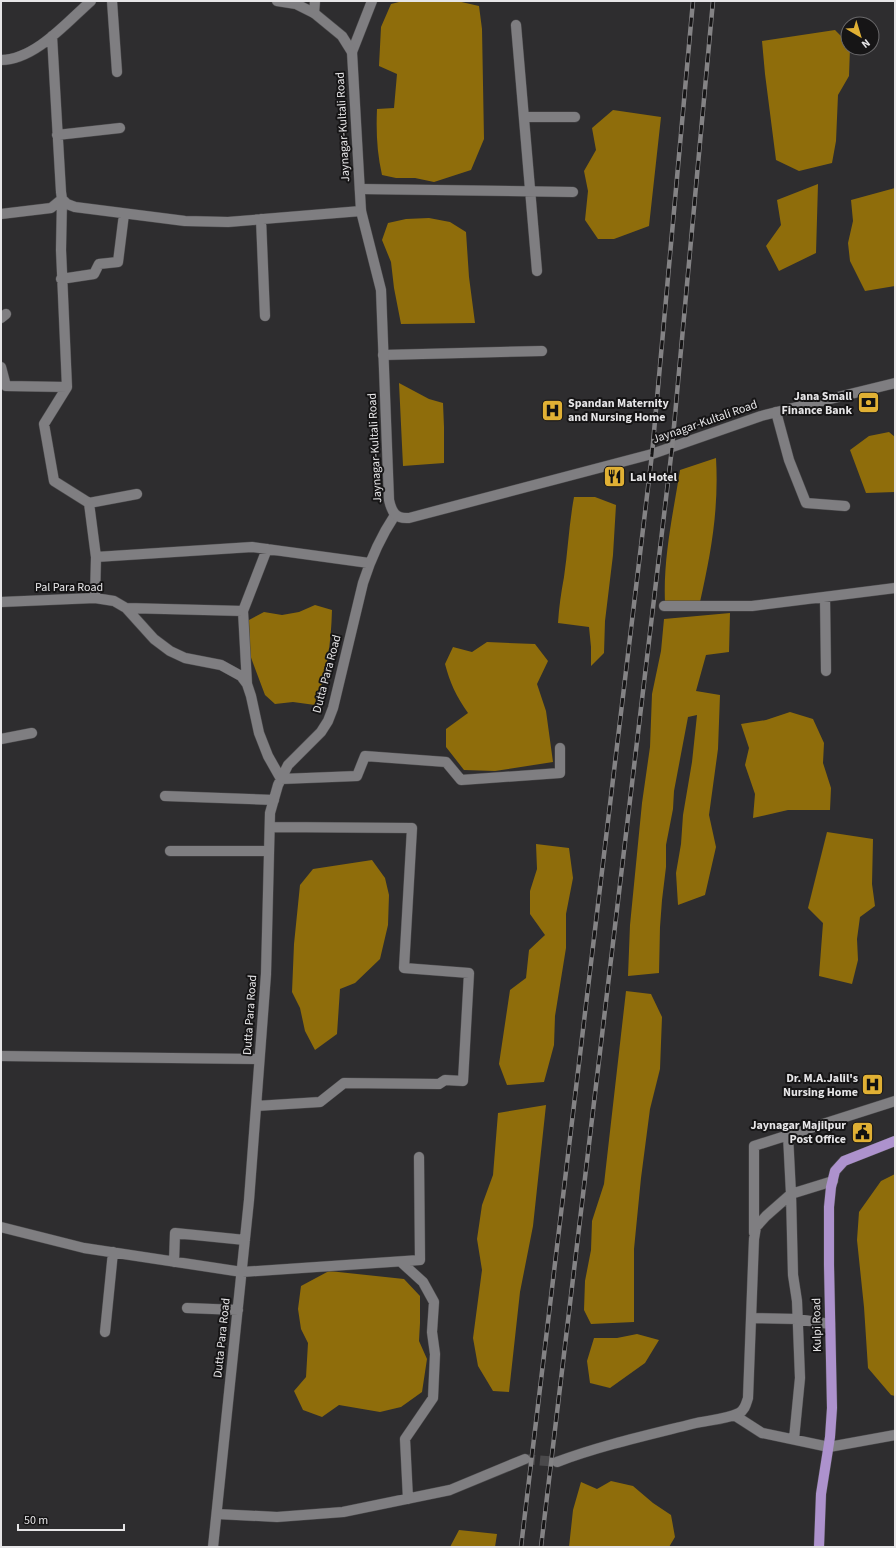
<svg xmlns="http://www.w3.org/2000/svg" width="896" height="1548" viewBox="0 0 896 1548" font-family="'Source Sans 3',sans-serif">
<rect width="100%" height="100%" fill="#2e2d2f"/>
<path fill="#8f6d0b" d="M403 1H457L479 6 482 29 484 139 471 170 434 182 415 178H396L382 175C377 153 376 132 377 109L394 108 397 74 379 66 381 27 391 4Z
M835 30 848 43V48H850L849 76 838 95 836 141 832 163 799 171 776 160 765 74 762 41Z
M613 110 661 117 649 226 614 239H598L585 220 588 191 584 171 596 150 592 128Z
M818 184 816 253 779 271 766 246 781 225 777 200Z
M895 188V286L865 291 850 261 848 243 853 221 851 200Z
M429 218 450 222 466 232 469 277 475 323 401 324 394 288 391 262 382 240 388 223 406 219Z
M399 383 429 399 443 403 444 427V463L403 466Z
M889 432 895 437V492L866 493 850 450 869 436Z
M716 458C719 509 711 553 700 602L665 603C663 558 673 514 680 470Z
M574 497H595L616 505 613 555 605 621 604 653 591 666V647L589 627 558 623C559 607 561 593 564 577 568 550 569 524 574 497Z
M315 605 332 610C331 645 327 672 315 705L293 702 275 704 265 695 250 655 249 620 264 612 282 615 299 612Z
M730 613 729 652 706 655 696 691 720 695 718 749 709 815 716 847 705 895 678 905 676 873 681 844 683 815 692 762 697 715 688 717 674 791 673 809 666 845V867L662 900 660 927 659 973 628 976 630 925 642 803 650 747 652 694 661 651 664 619Z
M487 642 535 644 548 661 537 684 546 711 553 762 495 771 464 770 446 747V729L468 713C456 696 450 683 445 664L453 647 472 652Z
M790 712 813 719 824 743 823 763 831 788 830 810H788L753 818 755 794 745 765 749 748 741 724 766 720Z
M827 832 873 839 872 884 875 906 860 917 857 939 858 960 852 984 819 976 823 923 808 908Z
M536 844 569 848 573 878 566 914V948L555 1016 554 1045 544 1082 507 1085 499 1064 510 990 526 978 529 950 545 935 530 914V891L537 869Z
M372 860 385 878 389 895 388 925 380 959 355 983 340 989 337 1034 315 1050 305 1031 300 1008 292 992 294 944 300 885 313 869Z
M626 991 651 994 662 1017 660 1069 650 1109 641 1178 634 1249V1322L591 1324 584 1310 585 1281 591 1250 592 1221 604 1184Z
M546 1105 533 1226 520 1292 509 1392 493 1391 478 1366 473 1338 482 1270 477 1239 482 1205 493 1175 498 1113Z
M895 1174V1396L891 1395 868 1368 864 1307 857 1240 859 1212 881 1181Z
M329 1271 404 1279 420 1296V1323L419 1341 427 1359 422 1392 401 1407 380 1412 339 1405 322 1417 303 1410 294 1391 306 1377 308 1343 301 1329 298 1309 301 1286Z
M637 1334 659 1340 645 1363 610 1388 590 1383 587 1361 594 1338H617Z
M611 1481 633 1486 653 1503 671 1515 675 1537 669 1547H569L573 1510 581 1482 597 1489Z
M459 1530 497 1534 495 1547H450Z"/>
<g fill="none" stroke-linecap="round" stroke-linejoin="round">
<path stroke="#4a494b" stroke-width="10" stroke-dasharray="10 5" stroke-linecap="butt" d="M525 1459 557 1462"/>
<defs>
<path id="street" d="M112 1 117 72
M314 13 315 1
M516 25 537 271
M52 36 61 192 62 199 67 204 75 207 185 221 228 222 361 211
M352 52 372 1
M1 60C35 60 67 22 91 1
M524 117H575
M57 135 120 128
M360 189 573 192
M62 199 61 250 67 387 44 424 54 481 89 503 96 557
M1 214 51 208 62 199
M261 219 265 316
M61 279 94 274 99 264 118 262 124 214
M1 318 6 314
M383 355 542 351
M1 367 6 386 67 387
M776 412 789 460 806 503 845 506
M89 503 137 494
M825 597 826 671
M95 598 96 557 252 547 369 563
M1 602 95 598 114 601 126 608 154 639 170 651 185 658 221 665 241 676 247 684 251 696 259 733 268 756 281 779 357 776 365 756 446 762 461 780 560 773V748
M664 606H752L895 588
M126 608 243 611
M247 684 243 611 267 549
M1 739 32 733
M165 796 274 800
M170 851H269
M1 1056 259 1059
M256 1106 320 1102 344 1083 439 1084 445 1080 463 1081 469 973 404 968 412 828 270 827
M788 1135 791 1194 793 1275 797 1301 800 1378 794 1439
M1 1227 84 1248 242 1272 420 1260 419 1157
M754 1233V1146L895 1101
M174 1262 175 1233 245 1240
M401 1262 423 1282 434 1302 432 1332 435 1354 433 1398 405 1439 408 1499
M187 1308 238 1310
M751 1318 797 1319 830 1324
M105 1332 113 1252
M734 1415 762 1433 829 1447 895 1435
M557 1462C599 1446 648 1435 692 1424 707 1420 725 1420 739 1413 745 1410 746 1404 748 1398L754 1239 756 1227 766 1216 791 1194 833 1181
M217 1514 277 1517 343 1512 450 1490 525 1459
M213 1547 249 1200 266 974 270 813 278 785 288 765 321 732 328 721 333 708 363 583C371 558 381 536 395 515"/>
<path id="secondary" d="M277 1 296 4 314 13 342 36 352 52 361 211 381 290 389 500C392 513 396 519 409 518L652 454 761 416 895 383"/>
<path id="primary" d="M819 1547 821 1494 830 1437 832 1408 829 1265V1207L831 1187 835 1171 844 1161 895 1141"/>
</defs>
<use href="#street" stroke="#4c4b4d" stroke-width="11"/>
<use href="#secondary" stroke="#4c4b4d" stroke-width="11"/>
<use href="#primary" stroke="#4c4b4d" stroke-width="11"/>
<use href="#street" stroke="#7f7e81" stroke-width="10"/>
<use href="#secondary" stroke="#7f7e81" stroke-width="10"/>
<use href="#primary" stroke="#ad92cd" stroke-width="10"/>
<defs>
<path id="rail" d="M521 1547 652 454 693 1
M541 1547 672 448 713 1"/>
</defs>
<use href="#rail" stroke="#848385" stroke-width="4.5"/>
<use href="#rail" stroke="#161516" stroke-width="3" stroke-dasharray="9" stroke-linecap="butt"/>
</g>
<defs>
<symbol id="bank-square" viewBox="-11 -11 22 22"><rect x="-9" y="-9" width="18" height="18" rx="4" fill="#e0b034" stroke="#161516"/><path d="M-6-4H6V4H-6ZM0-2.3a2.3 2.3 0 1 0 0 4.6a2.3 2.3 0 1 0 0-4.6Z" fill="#111"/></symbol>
<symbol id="hospital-square" viewBox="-11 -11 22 22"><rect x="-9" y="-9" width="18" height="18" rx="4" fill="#e0b034" stroke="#161516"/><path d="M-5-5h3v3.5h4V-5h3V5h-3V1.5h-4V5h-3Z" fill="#111"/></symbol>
<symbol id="restaurant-square" viewBox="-11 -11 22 22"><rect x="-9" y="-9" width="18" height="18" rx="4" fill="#e0b034" stroke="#161516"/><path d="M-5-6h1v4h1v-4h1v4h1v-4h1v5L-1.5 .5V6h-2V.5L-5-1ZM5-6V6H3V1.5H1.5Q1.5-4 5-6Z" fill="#111"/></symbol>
<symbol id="civic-square" viewBox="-11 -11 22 22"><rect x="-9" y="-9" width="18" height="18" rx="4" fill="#e0b034" stroke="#161516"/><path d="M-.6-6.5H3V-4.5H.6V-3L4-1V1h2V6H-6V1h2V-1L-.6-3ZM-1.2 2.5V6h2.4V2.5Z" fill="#111"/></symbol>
</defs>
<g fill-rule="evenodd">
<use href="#bank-square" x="856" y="390" width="25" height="25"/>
<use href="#hospital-square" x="540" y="398" width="25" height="25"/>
<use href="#restaurant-square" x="602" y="464" width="25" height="25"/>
<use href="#hospital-square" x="860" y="1072" width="25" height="25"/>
<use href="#civic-square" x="850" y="1120" width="25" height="25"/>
</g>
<g text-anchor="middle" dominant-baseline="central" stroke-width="4" stroke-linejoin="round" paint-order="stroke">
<g font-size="12" fill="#e6e5e7" stroke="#161516">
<text transform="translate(343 127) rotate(-93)">Jaynagar-Kultali Road</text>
<text transform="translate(705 422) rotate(-19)">Jaynagar-Kultali Road</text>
<text transform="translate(375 448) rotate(-93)">Jaynagar-Kultali Road</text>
<text x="69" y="587">Pal Para Road</text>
<text transform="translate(327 674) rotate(-75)">Dutta Para Road</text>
<text transform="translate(250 1015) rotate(-86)">Dutta Para Road</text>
<text transform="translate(817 1325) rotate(-91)">Kulpi Road</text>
<text transform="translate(222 1338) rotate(-84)">Dutta Para Road</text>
</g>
<g font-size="12" font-weight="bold" fill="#e6e5e7" stroke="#161516" text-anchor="end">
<text x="852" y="396">Jana Small<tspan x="852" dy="14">Finance Bank</tspan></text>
<text x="568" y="403" text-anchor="start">Spandan Maternity<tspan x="568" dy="14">and Nursing Home</tspan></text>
<text x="630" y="477" text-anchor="start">Lal Hotel</text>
<text x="858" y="1078">Dr. M.A.Jalil's<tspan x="858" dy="14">Nursing Home</tspan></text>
<text x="846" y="1125">Jaynagar Majilpur<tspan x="846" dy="14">Post Office</tspan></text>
</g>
</g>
<rect width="896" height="1548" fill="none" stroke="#e6e5e7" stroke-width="4"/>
<g transform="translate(860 36) rotate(142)"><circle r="19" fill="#161516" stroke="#69686a"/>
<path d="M0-3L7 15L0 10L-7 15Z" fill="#e0b034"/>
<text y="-6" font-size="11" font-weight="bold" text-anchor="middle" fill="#e6e5e7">N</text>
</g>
<path d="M18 1524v6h106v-6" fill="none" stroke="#e6e5e7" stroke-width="2"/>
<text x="24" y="1524" font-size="12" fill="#e6e5e7" stroke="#161516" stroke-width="3" paint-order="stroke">50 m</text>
</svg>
